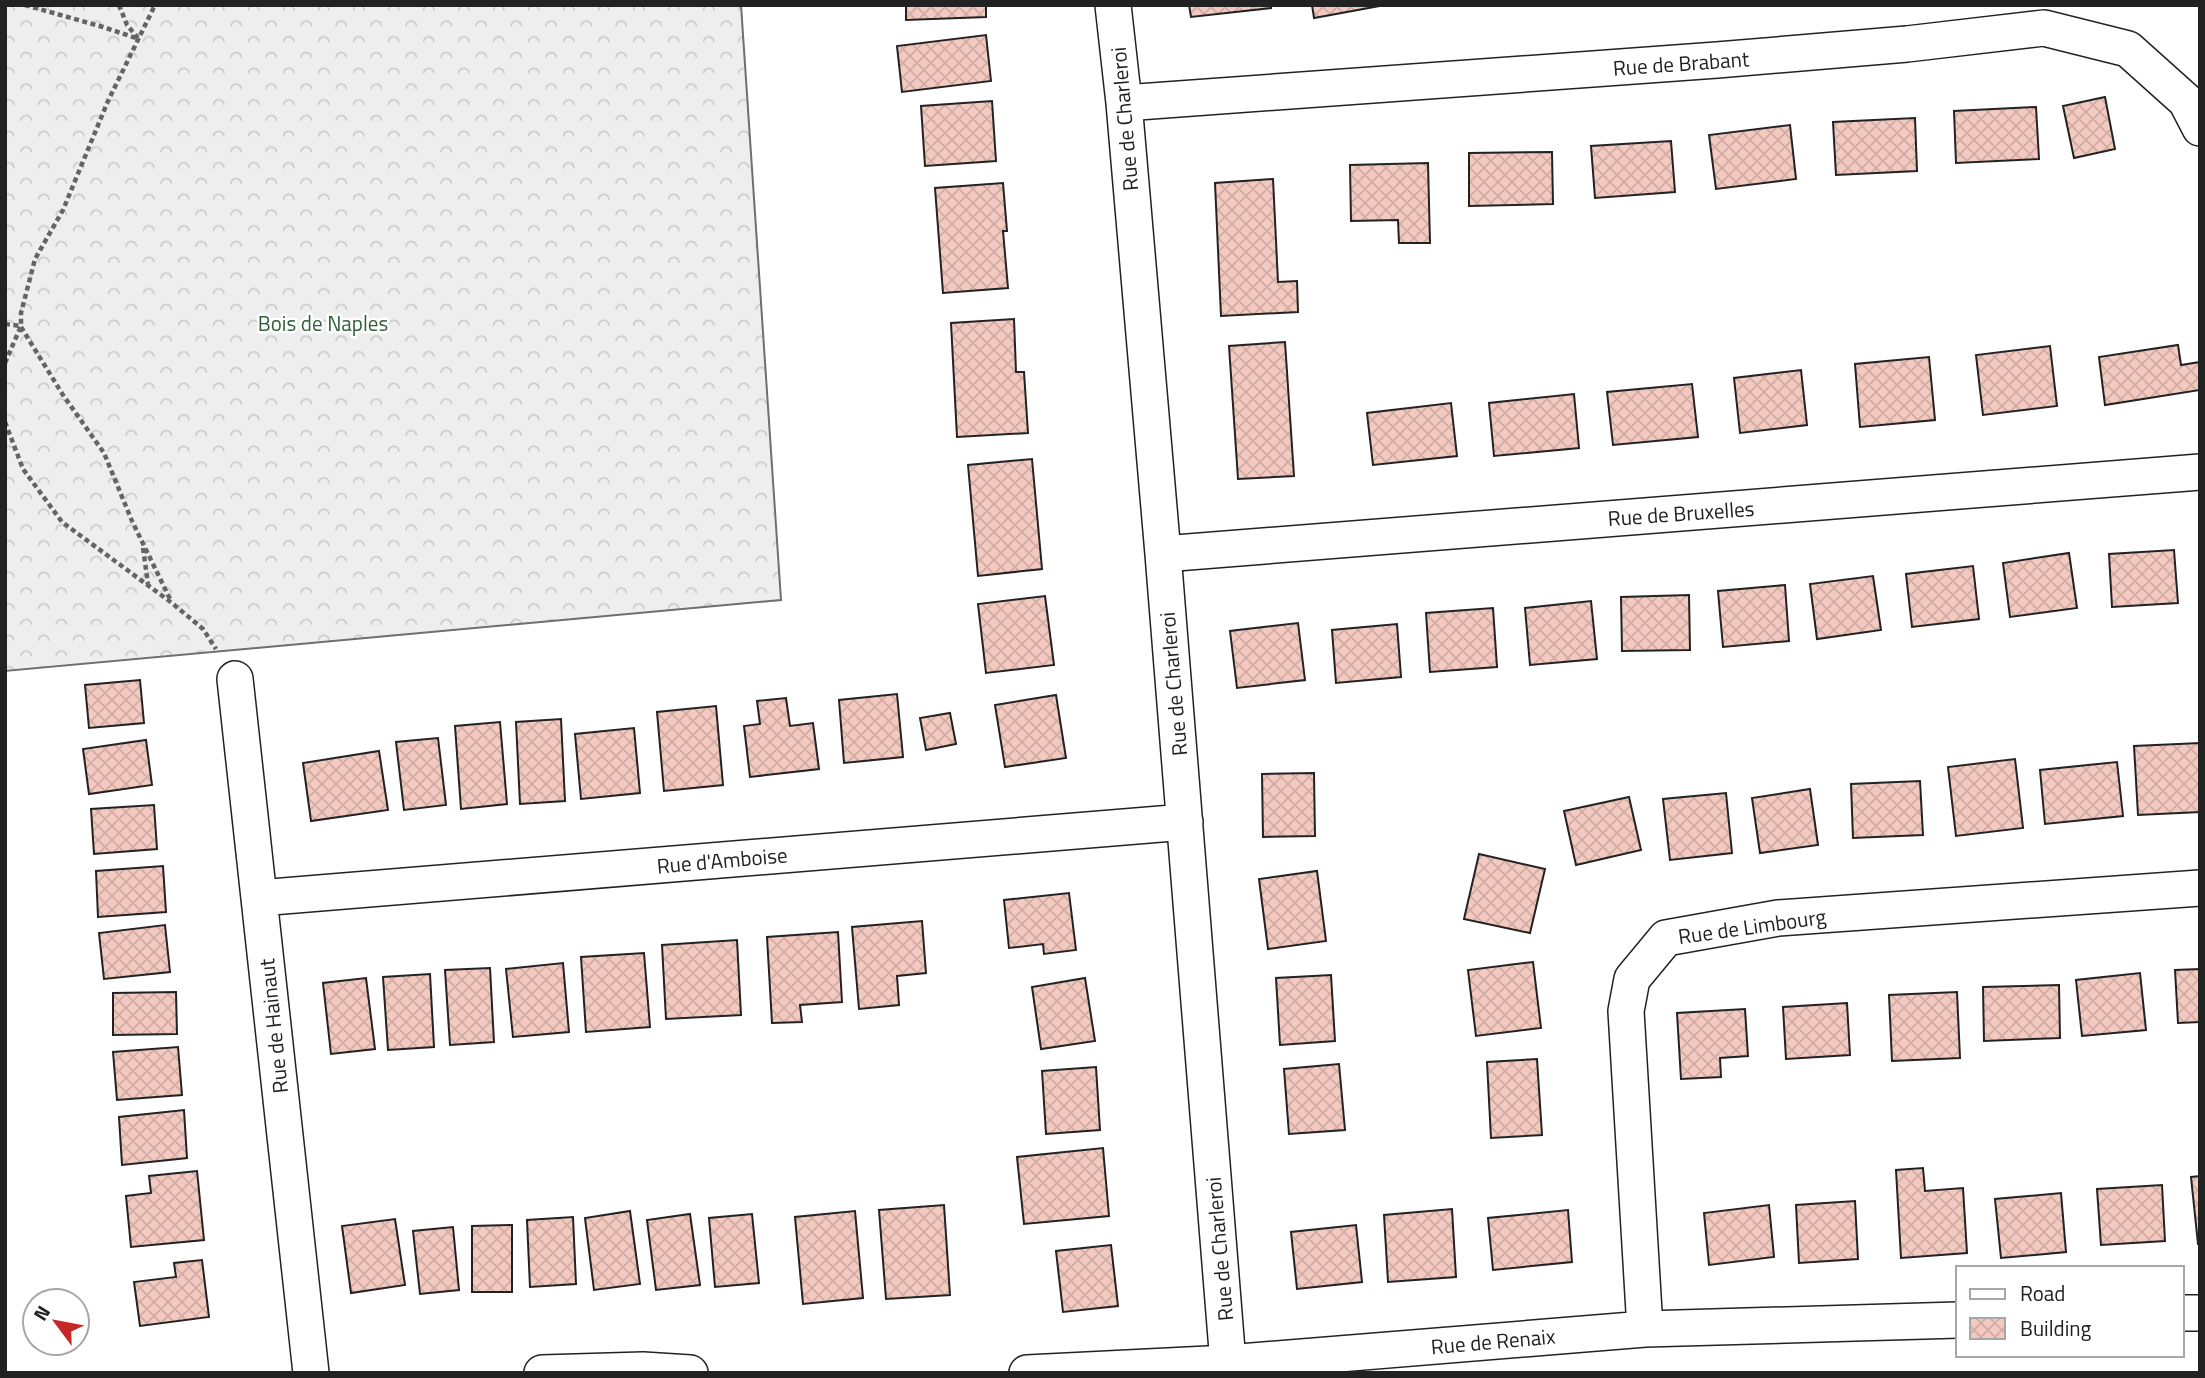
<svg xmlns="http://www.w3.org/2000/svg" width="2205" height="1378" viewBox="0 0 2205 1378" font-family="'Titillium Web',sans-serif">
<defs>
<pattern id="forest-crowns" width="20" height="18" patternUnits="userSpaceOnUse" patternTransform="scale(1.75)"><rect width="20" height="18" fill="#eee"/><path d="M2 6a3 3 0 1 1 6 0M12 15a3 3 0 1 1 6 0" fill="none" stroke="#ccc"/></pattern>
<pattern id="building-cross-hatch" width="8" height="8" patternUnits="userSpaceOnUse" patternTransform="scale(1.75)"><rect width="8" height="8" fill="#f3c9c0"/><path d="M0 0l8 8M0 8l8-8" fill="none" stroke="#d0aca5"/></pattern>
</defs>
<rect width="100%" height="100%" fill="#fff"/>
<path fill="url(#forest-crowns)" stroke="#6f6f6f" stroke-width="2" d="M5 5H741L781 600 5 671Z"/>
<path fill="url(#building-cross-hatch)" stroke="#222" stroke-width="2" d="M906 5H986V17L906 20Z
M1189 5H1271V8L1191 17Z
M1312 5H1385L1314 18Z
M986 35 991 81 902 92 897 46Z
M2105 97 2115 149 2074 158 2063 106Z
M992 101 996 161 925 166 921 106Z
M2036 107 2039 159 1956 163 1954 111Z
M1915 118 1917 171 1836 175 1833 122Z
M1790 125 1796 179 1716 189 1709 135Z
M1671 141 1675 192 1595 198 1591 146Z
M1552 152 1553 204 1469 206V153Z
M1428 163 1430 243H1399L1398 220 1351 221 1350 165Z
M1273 179 1278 282 1297 281 1298 312 1221 316 1215 183Z
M1003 183 1007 231H1003L1008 288 943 293 935 188Z
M1014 319 1016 372H1024L1028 433 957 437 951 323Z
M1285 342 1294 476 1238 479 1229 346Z
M2178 345 2181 365 2200 362V390L2105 405 2099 357Z
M2050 346 2057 406 1983 415 1976 355Z
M1929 357 1935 420 1860 427 1855 364Z
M1801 370 1807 425 1740 433 1734 378Z
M1692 384 1698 437 1613 445 1607 392Z
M1574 394 1579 448 1494 456 1489 403Z
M1451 403 1457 456 1373 465 1367 413Z
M1032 459 1042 569 978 576 968 465Z
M2174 550 2178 603 2112 607 2109 554Z
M2069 553 2077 608 2010 617 2003 563Z
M1973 566 1979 619 1912 627 1906 574Z
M1873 576 1881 630 1817 639 1810 584Z
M1785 585 1789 641 1723 647 1718 591Z
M1689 595 1690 650 1622 651 1621 597Z
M1045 596 1054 665 986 673 978 604Z
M1591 601 1597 659 1530 665 1525 608Z
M1493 608 1497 667 1430 672 1426 613Z
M1298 623 1305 680 1237 688 1230 631Z
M1397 624 1401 677 1336 683 1332 630Z
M140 680 144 723 89 728 85 685Z
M897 694 903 757 844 763 839 700Z
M1056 695 1066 758 1005 767 995 705Z
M786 698 790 726 813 723 819 769 750 777 744 726 760 724 757 701Z
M716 706 723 785 664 791 657 712Z
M950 713 956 744 926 750 920 718Z
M561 719 565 801 520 804 516 722Z
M500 722 507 804 461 809 455 726Z
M634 728 640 793 581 799 575 734Z
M438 738 446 805 404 810 396 742Z
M146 740 152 785 89 794 83 749Z
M2200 743V812L2138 815 2134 746Z
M379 751 388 810 311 821 303 763Z
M2015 759 2023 828 1956 836 1948 767Z
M2117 762 2123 816 2045 824 2040 770Z
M1314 773 1315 836 1263 837 1262 774Z
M1920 781 1923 835 1853 838 1851 784Z
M1810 789 1818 845 1760 853 1752 798Z
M1726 793 1732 853 1670 860 1663 799Z
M1629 797 1641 850 1576 865 1564 811Z
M154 805 157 849 94 854 91 809Z
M1479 854 1545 869 1530 933 1464 919Z
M163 866 166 912 98 917 96 871Z
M1317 871 1326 941 1268 949 1259 879Z
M1069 893 1076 950 1044 954 1043 944 1009 948 1004 900Z
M922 921 926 973 897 976 899 1005 859 1009 852 927Z
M165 925 170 972 104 979 99 933Z
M838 932 842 1002 800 1005 802 1022 772 1023 767 937Z
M737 940 741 1015 666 1019 662 945Z
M644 953 650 1027 586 1032 581 957Z
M1533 962 1541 1028 1476 1036 1468 970Z
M563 963 569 1032 513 1037 506 969Z
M490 968 494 1042 450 1045 445 970Z
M2200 969V1022L2178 1023 2175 970Z
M2140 973 2146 1030 2082 1036 2076 980Z
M430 974 434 1047 388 1050 383 977Z
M1331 975 1335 1041 1280 1045 1276 978Z
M366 978 375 1049 331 1054 323 983Z
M1085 978 1095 1041 1041 1049 1032 987Z
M2059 985 2060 1038 1984 1041 1983 987Z
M176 992 177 1034 113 1035V993Z
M1957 992 1960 1058 1892 1061 1889 995Z
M1847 1003 1850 1055 1786 1059 1783 1007Z
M1745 1009 1748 1056 1720 1058 1721 1077 1681 1079 1677 1013Z
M178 1047 182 1095 117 1100 113 1052Z
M1537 1059 1542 1135 1491 1138 1487 1062Z
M1339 1064 1345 1130 1289 1134 1284 1069Z
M1096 1067 1100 1130 1046 1134 1042 1071Z
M184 1110 187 1158 122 1165 119 1117Z
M1103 1148 1109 1216 1024 1224 1017 1157Z
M1923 1168 1925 1191 1963 1188 1967 1253 1901 1258 1896 1170Z
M197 1171 204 1240 131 1247 126 1196 151 1193 149 1176Z
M2200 1176V1244H2198L2191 1177Z
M2162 1185 2165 1241 2101 1245 2097 1189Z
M2061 1193 2066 1252 2001 1258 1995 1199Z
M1855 1201 1858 1259 1799 1263 1796 1205Z
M944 1205 950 1295 886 1299 879 1210Z
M1769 1205 1774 1257 1709 1265 1704 1213Z
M1452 1209 1456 1277 1388 1282 1384 1215Z
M1568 1210 1572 1262 1493 1270 1488 1218Z
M630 1211 640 1284 594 1290 585 1218Z
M855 1211 863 1298 803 1304 795 1217Z
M690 1214 700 1285 656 1290 647 1220Z
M752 1214 759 1283 715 1287 709 1218Z
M573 1217 576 1284 530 1287 527 1220Z
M395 1219 405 1285 351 1293 342 1226Z
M512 1225V1292H472V1226Z
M1356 1225 1362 1282 1297 1289 1291 1232Z
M453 1227 459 1290 420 1294 413 1231Z
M1111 1245 1118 1306 1063 1312 1056 1251Z
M202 1260 209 1317 140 1326 134 1282 176 1277 174 1263Z"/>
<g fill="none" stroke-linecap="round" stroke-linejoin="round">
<defs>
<path id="street" d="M1113 5 1124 103 1163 554 1228 1363
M1124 103 1717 60 1907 44 2044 28 2128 49 2186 101 2200 128
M1163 554 2200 472
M235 679 311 1373
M259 898 1185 822
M2182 1313H2200
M1645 1329 1626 1011 1632 979 1666 938 1778 918 2200 888
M542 1373 643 1370 690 1373
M1027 1373 1228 1363 1645 1329 1958 1320"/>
</defs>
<use href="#street" stroke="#222" stroke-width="38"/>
<path stroke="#646464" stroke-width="4.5" stroke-dasharray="5 3.5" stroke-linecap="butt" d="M25 5 103 27 139 39
M119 5 127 25 138 38
M5 324 21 326
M21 327 63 395 104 453 132 521 171 601
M5 363 21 326V313L35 259 63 210 108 101 155 5
M5 422 23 469 62 522 172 603 203 629 216 649
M143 548 148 584"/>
<use href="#street" stroke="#fff" stroke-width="35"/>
</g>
<g text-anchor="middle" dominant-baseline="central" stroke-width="5" stroke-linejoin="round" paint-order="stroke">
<g font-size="21" fill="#222" stroke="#fff">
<text transform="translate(1681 63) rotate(-4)">Rue de Brabant</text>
<text transform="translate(1124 119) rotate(-95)">Rue de Charleroi</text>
<text transform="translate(1681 513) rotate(-4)">Rue de Bruxelles</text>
<text transform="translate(1173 684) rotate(-95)">Rue de Charleroi</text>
<text transform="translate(722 860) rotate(-5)">Rue d'Amboise</text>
<text transform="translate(1752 926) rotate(-8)">Rue de Limbourg</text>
<text transform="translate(273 1026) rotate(-96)">Rue de Hainaut</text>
<text transform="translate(1219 1249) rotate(-95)">Rue de Charleroi</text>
<text transform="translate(1493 1341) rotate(-5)">Rue de Renaix</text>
</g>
<g font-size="21" fill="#2f5e38" stroke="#fff">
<text x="323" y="323">Bois de Naples</text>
</g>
</g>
<rect width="2205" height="1378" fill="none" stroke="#222222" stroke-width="14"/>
<rect x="1956" y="1266" width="228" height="91" fill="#ffffff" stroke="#a7a7a7" stroke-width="2"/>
<rect x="1970" y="1289" width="35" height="10" fill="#ffffff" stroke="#a7a7a7" stroke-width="2"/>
<text x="2020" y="1301" font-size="21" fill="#222222">Road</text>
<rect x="1970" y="1318" width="35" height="21" fill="url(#building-cross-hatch)" stroke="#a7a7a7" stroke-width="2"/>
<text x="2020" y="1336" font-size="21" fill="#222222">Building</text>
<g transform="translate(56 1322) rotate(302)"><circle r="33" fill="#ffffff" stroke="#a7a7a7" stroke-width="2"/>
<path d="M0-5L12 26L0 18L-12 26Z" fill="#c62828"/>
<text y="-10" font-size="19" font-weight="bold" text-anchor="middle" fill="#222222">N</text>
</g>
</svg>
